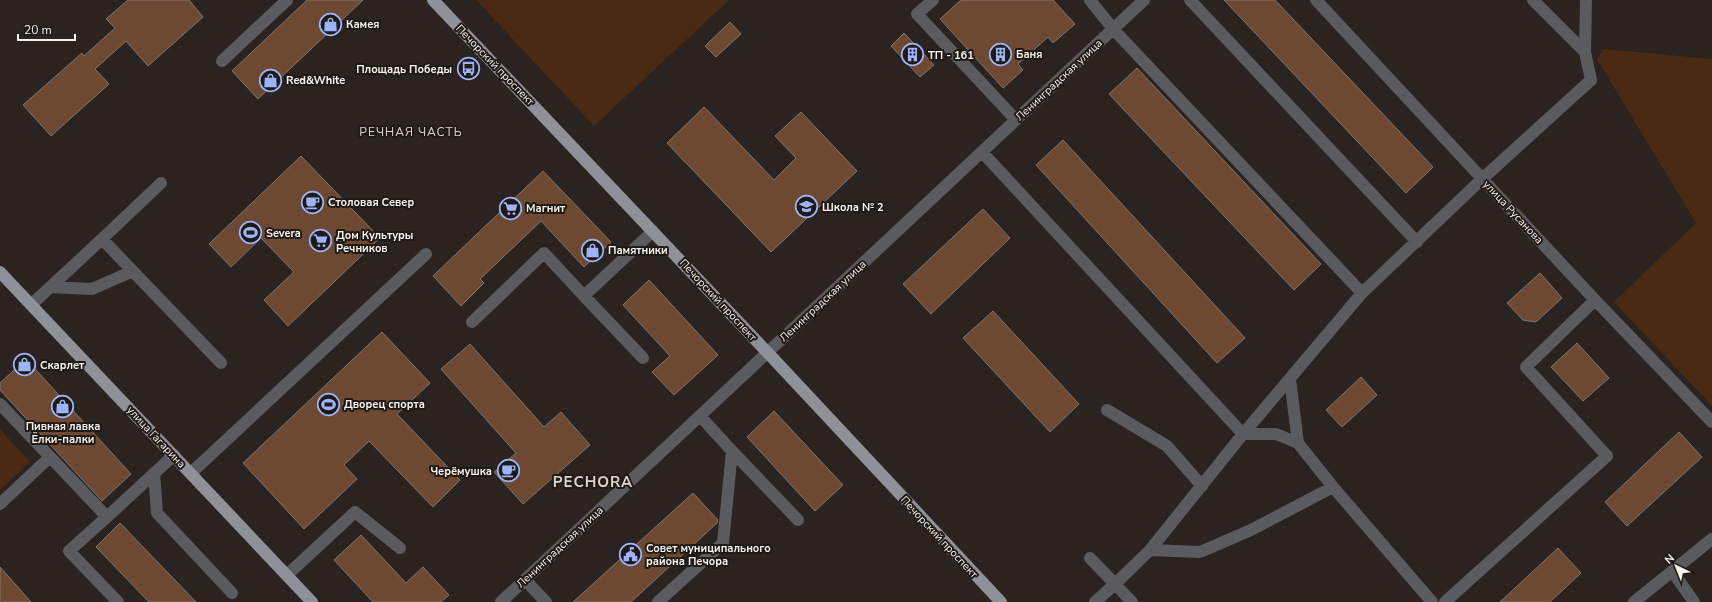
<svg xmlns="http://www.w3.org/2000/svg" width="1712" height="602" viewBox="0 0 1712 602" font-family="'Nunito Sans',sans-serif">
<rect width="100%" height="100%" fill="#2a231f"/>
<path fill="#4a2a12" d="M476 0H729L594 126Z
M1603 49 1712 59V406L1614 302 1696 223 1597 59Z
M0 429 30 462 0 490Z"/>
<path fill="#6c4930" stroke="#7e7671" d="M128 0H189L203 17 148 66 126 41 95 69 109 84 51 136 23 105 82 53 84 56 115 28 106 19Z
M307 0H363L258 99 232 71Z
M961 0H1053L1075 24 1053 43 1048 37 1018 64 1023 70 1003 88 940 19Z
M1224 0H1275L1433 167 1406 193Z
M730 22 741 34 716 57 705 46Z
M904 33 934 65 920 77 891 46Z
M1137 68 1321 264 1294 290 1109 94Z
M704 107 774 180 796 158 775 136 801 112 857 171 771 252 667 143Z
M1063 140 1245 338 1217 363 1036 165Z
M301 156 380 238 288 326 264 300 294 272 261 238 231 267 209 244Z
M543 171 611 242 584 267 541 221 480 279 484 283 461 306 433 276Z
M983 209 1010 238 931 314 903 284Z
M1540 273 1562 298 1536 322 1523 320 1507 303Z
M649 280 718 355 674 395 652 372 670 356 623 305Z
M993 311 1079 404 1050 432 963 338Z
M382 332 430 383 397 414 460 480 433 507 369 441 344 465 357 479 304 529 243 463Z
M1577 343 1609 378 1583 401 1551 367Z
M470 344 544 427 561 412 590 445 523 504 494 472 516 453 441 369Z
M26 359 131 474 102 501 0 390V383Z
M1361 377 1377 395 1342 427 1326 410Z
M774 411 843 485 815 511 747 437Z
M1679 432 1702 457 1627 526 1605 502Z
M693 493 718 520 717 523 631 602H573Z
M120 523 196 602H149L96 547Z
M361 535 406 583 423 567 449 595 441 602H373L334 560Z
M1558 548 1581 573 1550 602H1500Z
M0 567 31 602H0Z"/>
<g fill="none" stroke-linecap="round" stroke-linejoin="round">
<path stroke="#5a5b5e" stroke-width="12" d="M933 0 917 14 1016 120
M1090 0 1113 29 1362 293
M1190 0 1417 242
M1316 0 1595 300 1712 422
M1585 52 1586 0
M222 61 287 0
M982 152 1243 434H1276L1298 443
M102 239 161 183
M50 287 92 289 133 271
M584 296 643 358
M31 305 102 239 221 363
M472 322 544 253 584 296 653 231
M1290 379 1298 443 1333 487
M0 404 107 517 174 455
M1107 410 1167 446 1202 486
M732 451 798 520
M154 473 157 513 232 593
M191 473 426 254
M0 504 50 457
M107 517 69 551 118 602
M1150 550 1243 434 1362 293 1482 179 1591 80 1585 52 1533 0
M1090 558 1115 584 1150 550 1200 552 1251 530 1333 487 1432 602
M1672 571 1694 602
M287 575 355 512 400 548
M525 580 546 602
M501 602 1144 0
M658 602 723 543 732 451 700 416
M1095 602 1115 584 1132 602
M1445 602 1607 456 1526 367 1595 300
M1634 602 1712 539"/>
<path stroke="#8e9198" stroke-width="12" d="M433 0 768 353 1001 602
M0 272 312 602"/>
</g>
<defs>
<symbol id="shop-ring" viewBox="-11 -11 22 22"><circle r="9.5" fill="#201a15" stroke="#9ab5fd" stroke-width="1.5"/><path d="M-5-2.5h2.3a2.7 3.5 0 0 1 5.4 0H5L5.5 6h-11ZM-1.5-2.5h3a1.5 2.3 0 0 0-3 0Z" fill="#9ab5fd"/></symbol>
<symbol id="building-ring" viewBox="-11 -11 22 22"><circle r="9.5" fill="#201a15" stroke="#9ab5fd" stroke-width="1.5"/><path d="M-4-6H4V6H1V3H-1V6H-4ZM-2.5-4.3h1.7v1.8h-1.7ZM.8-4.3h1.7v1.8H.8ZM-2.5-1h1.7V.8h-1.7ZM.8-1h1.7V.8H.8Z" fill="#9ab5fd"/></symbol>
<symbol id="bus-ring" viewBox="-11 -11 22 22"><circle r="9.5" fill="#201a15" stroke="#9ab5fd" stroke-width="1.5"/><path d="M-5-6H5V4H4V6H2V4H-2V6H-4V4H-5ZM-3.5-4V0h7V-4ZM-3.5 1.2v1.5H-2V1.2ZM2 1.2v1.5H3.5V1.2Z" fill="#9ab5fd"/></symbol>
<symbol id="cafe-ring" viewBox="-11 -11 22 22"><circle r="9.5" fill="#201a15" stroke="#9ab5fd" stroke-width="1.5"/><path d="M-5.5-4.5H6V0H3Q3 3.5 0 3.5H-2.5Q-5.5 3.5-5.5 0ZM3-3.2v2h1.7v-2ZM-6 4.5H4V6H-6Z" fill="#9ab5fd"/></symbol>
<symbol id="school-ring" viewBox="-11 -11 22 22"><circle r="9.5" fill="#201a15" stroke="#9ab5fd" stroke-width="1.5"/><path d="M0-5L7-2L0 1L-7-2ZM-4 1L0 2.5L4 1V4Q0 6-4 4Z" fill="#9ab5fd"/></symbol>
<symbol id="supermarket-ring" viewBox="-11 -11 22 22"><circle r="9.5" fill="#201a15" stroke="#9ab5fd" stroke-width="1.5"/><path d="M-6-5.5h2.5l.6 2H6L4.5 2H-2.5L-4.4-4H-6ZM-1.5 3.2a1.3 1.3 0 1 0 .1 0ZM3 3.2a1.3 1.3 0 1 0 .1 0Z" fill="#9ab5fd"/></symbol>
<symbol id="stadium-ring" viewBox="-11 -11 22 22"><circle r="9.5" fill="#201a15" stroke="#9ab5fd" stroke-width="1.5"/><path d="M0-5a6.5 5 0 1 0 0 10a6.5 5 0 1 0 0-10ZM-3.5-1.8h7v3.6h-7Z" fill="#9ab5fd"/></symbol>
<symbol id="civic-ring" viewBox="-11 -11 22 22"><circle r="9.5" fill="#201a15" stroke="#9ab5fd" stroke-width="1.5"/><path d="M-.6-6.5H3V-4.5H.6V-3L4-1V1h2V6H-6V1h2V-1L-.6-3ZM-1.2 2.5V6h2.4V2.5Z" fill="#9ab5fd"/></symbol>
</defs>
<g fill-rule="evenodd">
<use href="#shop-ring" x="318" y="12" width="25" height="25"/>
<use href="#building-ring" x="988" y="42" width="25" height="25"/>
<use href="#building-ring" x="900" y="42" width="25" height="25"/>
<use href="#bus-ring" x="456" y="56" width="25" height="25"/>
<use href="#shop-ring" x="258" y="68" width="25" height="25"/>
<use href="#cafe-ring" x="300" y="190" width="25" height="25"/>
<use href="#school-ring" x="794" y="194" width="25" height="25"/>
<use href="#supermarket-ring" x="498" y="196" width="25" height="25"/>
<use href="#stadium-ring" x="238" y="220" width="25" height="25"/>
<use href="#supermarket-ring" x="308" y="228" width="25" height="25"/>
<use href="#shop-ring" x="580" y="238" width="25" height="25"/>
<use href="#shop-ring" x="12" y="352" width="25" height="25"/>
<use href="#stadium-ring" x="316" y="392" width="25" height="25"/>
<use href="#shop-ring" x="50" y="394" width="25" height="25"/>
<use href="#cafe-ring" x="496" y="458" width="25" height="25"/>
<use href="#civic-ring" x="618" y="542" width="25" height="25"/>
</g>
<g text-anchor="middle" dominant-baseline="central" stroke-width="4" stroke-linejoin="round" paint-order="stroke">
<g font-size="11" font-weight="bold" fill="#f7f2ef" stroke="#201a15" text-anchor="start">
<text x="346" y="24">Камея</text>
<text x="1016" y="54">Баня</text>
<text x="928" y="55">ТП - 161</text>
<text x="452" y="69" text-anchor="end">Площадь Победы</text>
<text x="286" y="80">Red&amp;White</text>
<text x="328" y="202">Столовая Север</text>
<text x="822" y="207">Школа № 2</text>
<text x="526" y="208">Магнит</text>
<text x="266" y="233">Severa</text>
<text x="336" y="235">Дом Культуры<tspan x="336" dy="13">Речников</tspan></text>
<text x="608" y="250">Памятники</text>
<text x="40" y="365">Скарлет</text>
<text x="344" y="404">Дворец спорта</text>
<text x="63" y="426" text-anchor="middle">Пивная лавка<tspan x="63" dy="13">Ёлки-палки</tspan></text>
<text x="492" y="471" text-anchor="end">Черёмушка</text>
<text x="646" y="548">Совет муниципального<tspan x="646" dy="13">района Печора</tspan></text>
</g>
<g font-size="11" fill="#f7f2ef" stroke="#201a15">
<text transform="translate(495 65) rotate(46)">Печорский проспект</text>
<text transform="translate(1059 80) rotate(-43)">Ленинградская улица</text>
<text transform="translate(1513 212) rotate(47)">улица Русанова</text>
<text transform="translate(718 300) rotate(47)">Печорский проспект</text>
<text transform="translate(823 301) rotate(-43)">Ленинградская улица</text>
<text transform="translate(156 437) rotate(47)">улица Гагарина</text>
<text transform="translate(939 537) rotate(47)">Печорский проспект</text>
<text transform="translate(560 547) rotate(-43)">Ленинградская улица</text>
</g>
<g font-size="12" letter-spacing="1" fill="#ddd4ce" stroke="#201a15">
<text x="411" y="132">РЕЧНАЯ ЧАСТЬ</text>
</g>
<g font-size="15" font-weight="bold" letter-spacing="1" fill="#ddd4ce" stroke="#201a15">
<text x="593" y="482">PECHORA</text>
</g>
</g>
<g transform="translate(1676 566) rotate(317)" stroke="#201a15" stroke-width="3" paint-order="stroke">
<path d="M0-3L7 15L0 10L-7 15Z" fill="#f7f2ef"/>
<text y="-6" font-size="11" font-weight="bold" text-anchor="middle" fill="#f7f2ef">N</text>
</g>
<path d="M18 34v6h57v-6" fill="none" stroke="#f7f2ef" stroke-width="2"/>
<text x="24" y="34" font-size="12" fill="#f7f2ef" stroke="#201a15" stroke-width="3" paint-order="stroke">20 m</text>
</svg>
